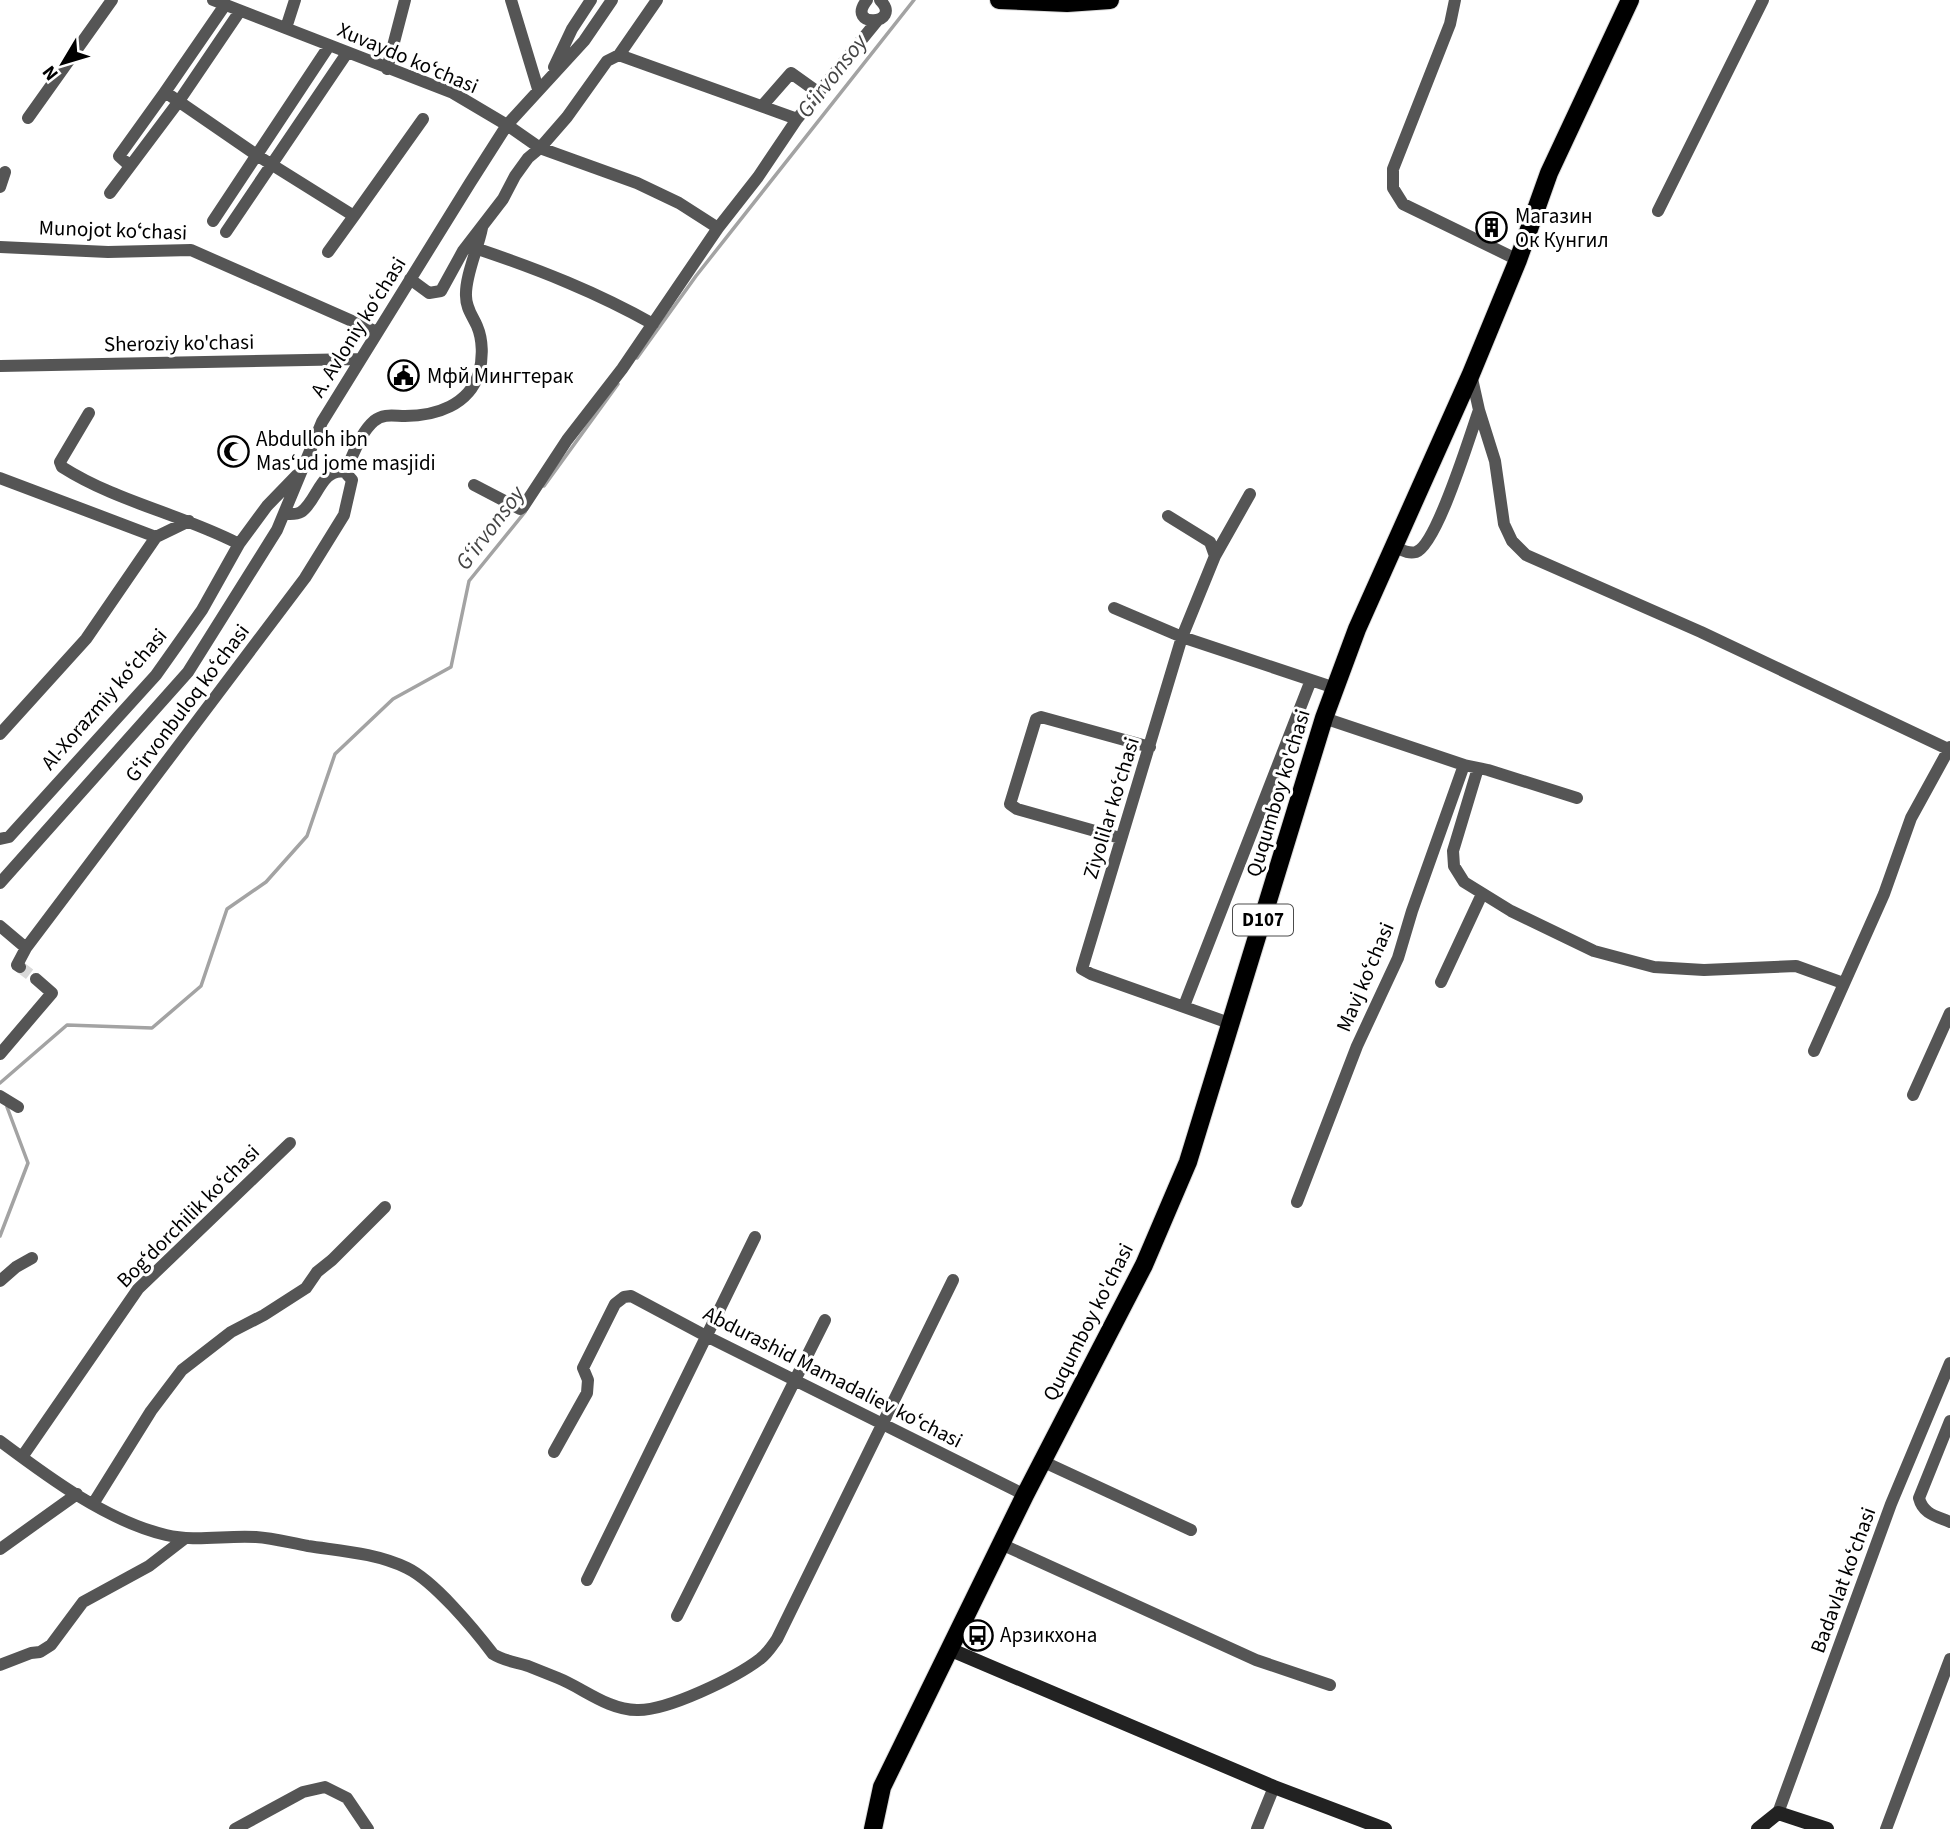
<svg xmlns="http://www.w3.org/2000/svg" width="1950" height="1829" viewBox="0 0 1950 1829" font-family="'Source Sans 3',sans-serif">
<rect width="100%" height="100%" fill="#fff"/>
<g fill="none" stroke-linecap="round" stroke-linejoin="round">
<path stroke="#a3a3a3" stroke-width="3.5" d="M637 358 696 276 914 0
M544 486 618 384
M0 1083 67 1025 152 1028 201 986 227 909 266 882 307 836 335 754 393 699 451 667 469 581 525 512
M0 1236 28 1163 7 1107"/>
<path stroke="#d9d9d9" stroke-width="12" stroke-dasharray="12 6" stroke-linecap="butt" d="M20 967 36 979"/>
<defs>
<path id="primary" d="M999 0 1067 3 1110 0
M873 1829 882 1787 1025 1495 1144 1265 1188 1162 1324 718 1357 629 1471 374 1518 260 1549 173 1630 0"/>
</defs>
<use href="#primary" stroke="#dbdbdb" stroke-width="20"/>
<path stroke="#555" stroke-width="12" d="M213 0 453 93 507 125 540 148 637 183 679 203 718 228
M511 0 538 89
M867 0C844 29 904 25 880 0
M1455 0 1450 24 1393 169V188L1403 204 1518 260
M286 28 295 0
M619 55 797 119
M554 67 572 29 591 0
M387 69 405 0
M165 92 225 5
M762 106 791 73 819 93
M28 118 112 0
M130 166 119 156 165 92 258 156 354 216 423 119
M0 187 5 172
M110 193 179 101 240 11
M1658 211 1763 0
M213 221 329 46
M226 232 347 53
M0 247 108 252 191 250 377 332
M478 249C540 270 596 292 653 324
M328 252 354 216
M410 279 429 293 441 291 463 251 503 199 515 176 528 158 540 148 567 117 607 61 619 55 657 0
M0 366 359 359
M1471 374 1479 410 1495 461 1504 524 1512 541 1526 555 1701 632 1950 750
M89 413 60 462 62 467C117 502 181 514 239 544
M345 472C353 456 360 433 374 421 384 413 394 416 405 416 436 416 469 405 479 373 483 358 483 340 477 326 472 315 466 308 466 296 465 276 478 249 482 228
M0 478 156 537
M474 485 520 509 523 507 567 440 622 369 718 228 758 177 797 119 877 21
M1168 516 1210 542 1215 556 1182 637 1082 969 1091 974 1232 1024
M1395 547C1402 550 1408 554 1416 552 1437 545 1470 435 1479 410
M1215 556 1250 494
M1114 608 1182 637 1335 688
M1324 718 1464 765 1488 770 1577 798
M0 734 86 639 156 537 189 521
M1478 768 1453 851 1454 866 1464 882 1511 911 1594 951 1654 967 1704 970 1796 966 1843 983
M1120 838 1017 809 1010 804 1036 719 1041 717 1150 747
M0 839 9 837 156 675 202 610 239 544 267 506 297 475
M0 883 188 672 277 530 322 422 470 183 507 125 584 41 612 0
M0 926 26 948
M20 967 17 965 26 948 305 578 344 515 352 480 345 472C321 467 317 502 301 512 296 515 290 514 285 514
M1441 982 1482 894
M1184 1006 1311 680
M1814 1051 1884 894 1911 818 1950 747
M0 1054 52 993 36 979
M1913 1095 1950 1013
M0 1096 18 1107
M1297 1202 1357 1046 1398 958 1412 911 1464 765
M0 1281 16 1267 32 1258
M1950 1421 1919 1498C1923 1514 1936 1516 1950 1522
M0 1441C48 1477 107 1521 166 1535 195 1542 226 1535 256 1537 273 1538 291 1543 308 1546 341 1551 376 1553 407 1568 434 1581 474 1629 493 1654 504 1661 515 1662 528 1666 538 1670 548 1674 558 1678 583 1688 608 1710 637 1710 667 1711 735 1678 760 1659 767 1654 772 1646 777 1639L953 1280
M554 1452 587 1393 588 1380 583 1368 615 1304 624 1297 631 1296 706 1336 1025 1495
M22 1457 138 1289 290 1143
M1044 1462 1191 1530
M93 1504 151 1411 182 1370 231 1332 264 1315 306 1288 317 1272 332 1260 385 1207
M1001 1544 1256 1660 1330 1685
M0 1549 77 1494
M587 1580 755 1237
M677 1616 825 1320
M0 1665 31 1653 40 1652 51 1645 83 1602 149 1566 184 1539
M1778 1813 1891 1504 1950 1363
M235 1829 303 1792 325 1787 347 1798 368 1829
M1257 1829 1274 1787
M1886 1829 1950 1659"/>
<path stroke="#222" stroke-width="14" d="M949 1649 1274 1787 1385 1829
M1758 1829 1778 1813 1827 1829"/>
<use href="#primary" stroke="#000" stroke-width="18"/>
</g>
<defs>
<symbol id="building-ring" viewBox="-11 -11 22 22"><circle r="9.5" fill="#fff" stroke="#000" stroke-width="1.5"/><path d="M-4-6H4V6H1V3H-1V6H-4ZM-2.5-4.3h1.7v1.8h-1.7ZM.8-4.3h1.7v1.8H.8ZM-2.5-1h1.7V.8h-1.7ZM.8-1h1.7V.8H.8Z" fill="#000"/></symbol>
<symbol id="civic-ring" viewBox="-11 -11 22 22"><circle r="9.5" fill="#fff" stroke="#000" stroke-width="1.5"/><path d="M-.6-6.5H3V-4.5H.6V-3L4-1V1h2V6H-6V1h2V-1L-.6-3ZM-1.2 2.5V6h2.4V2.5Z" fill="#000"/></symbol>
<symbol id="mosque-ring" viewBox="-11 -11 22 22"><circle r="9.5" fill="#fff" stroke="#000" stroke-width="1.5"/><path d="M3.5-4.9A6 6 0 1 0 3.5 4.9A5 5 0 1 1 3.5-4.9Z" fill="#000"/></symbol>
<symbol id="bus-ring" viewBox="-11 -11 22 22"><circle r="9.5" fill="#fff" stroke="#000" stroke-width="1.5"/><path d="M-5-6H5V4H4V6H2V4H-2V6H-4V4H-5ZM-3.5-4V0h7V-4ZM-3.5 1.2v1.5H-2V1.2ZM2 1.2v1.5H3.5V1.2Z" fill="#000"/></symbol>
</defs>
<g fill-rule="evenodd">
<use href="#building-ring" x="1474" y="210" width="35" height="35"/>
<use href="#civic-ring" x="386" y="358" width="35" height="35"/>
<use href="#mosque-ring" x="216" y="434" width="35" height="35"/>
<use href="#bus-ring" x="960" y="1618" width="35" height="35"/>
</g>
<g text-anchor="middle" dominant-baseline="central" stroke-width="6" stroke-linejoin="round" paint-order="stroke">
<rect fill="#fff" stroke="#4c4c4c" stroke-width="2" x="1233" y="904.5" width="60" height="31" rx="5"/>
<g font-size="19" font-weight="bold" fill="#000">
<text x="1263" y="920">D107</text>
</g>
<g font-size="21" fill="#000" stroke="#fff">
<text transform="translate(408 58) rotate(23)">Xuvaydo koʻchasi</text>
<text transform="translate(113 230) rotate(2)">Munojot koʻchasi</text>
<text transform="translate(358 327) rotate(-58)">A. Avloniy ko‘chasi</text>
<text transform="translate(179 343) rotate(-1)">Sheroziy ko'chasi</text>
<text transform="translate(104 699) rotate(-49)">Al-Xorazmiy koʻchasi</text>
<text transform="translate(187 703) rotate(-53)">Gʻirvonbuloq koʻchasi</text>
<text transform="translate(1278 793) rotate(-73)">Ququmboy ko'chasi</text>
<text transform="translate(1111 808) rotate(-73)">Ziyolilar koʻchasi</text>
<text transform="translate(1365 977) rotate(-67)">Mavj koʻchasi</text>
<text transform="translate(188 1216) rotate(-45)">Bogʻdorchilik koʻchasi</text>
<text transform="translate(1088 1322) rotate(-63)">Ququmboy ko'chasi</text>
<text transform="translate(833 1377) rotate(27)">Abdurashid Mamadaliev koʻchasi</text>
<text transform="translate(1843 1580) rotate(-70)">Badavlat koʻchasi</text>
</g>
<g font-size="21" fill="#000" stroke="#fff" text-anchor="start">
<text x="1515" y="216">Магазин<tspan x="1515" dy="24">Ок Кунгил</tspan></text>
<text x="427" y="376">Мфй Мингтерак</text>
<text x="256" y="439">Abdulloh ibn<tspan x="256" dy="24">Mas‘ud jome masjidi</tspan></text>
<text x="1000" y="1635">Арзикхона</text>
</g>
<g font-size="23" font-style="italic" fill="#444" stroke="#fff">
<text transform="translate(832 76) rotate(-52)">G‘irvonsoy</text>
<text transform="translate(490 528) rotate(-53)">G‘irvonsoy</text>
</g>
</g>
<g transform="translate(63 63) rotate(232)" stroke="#ffffff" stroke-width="5" paint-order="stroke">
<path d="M0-5L12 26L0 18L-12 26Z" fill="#000000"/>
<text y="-10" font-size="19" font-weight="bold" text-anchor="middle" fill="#000000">N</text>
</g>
</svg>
